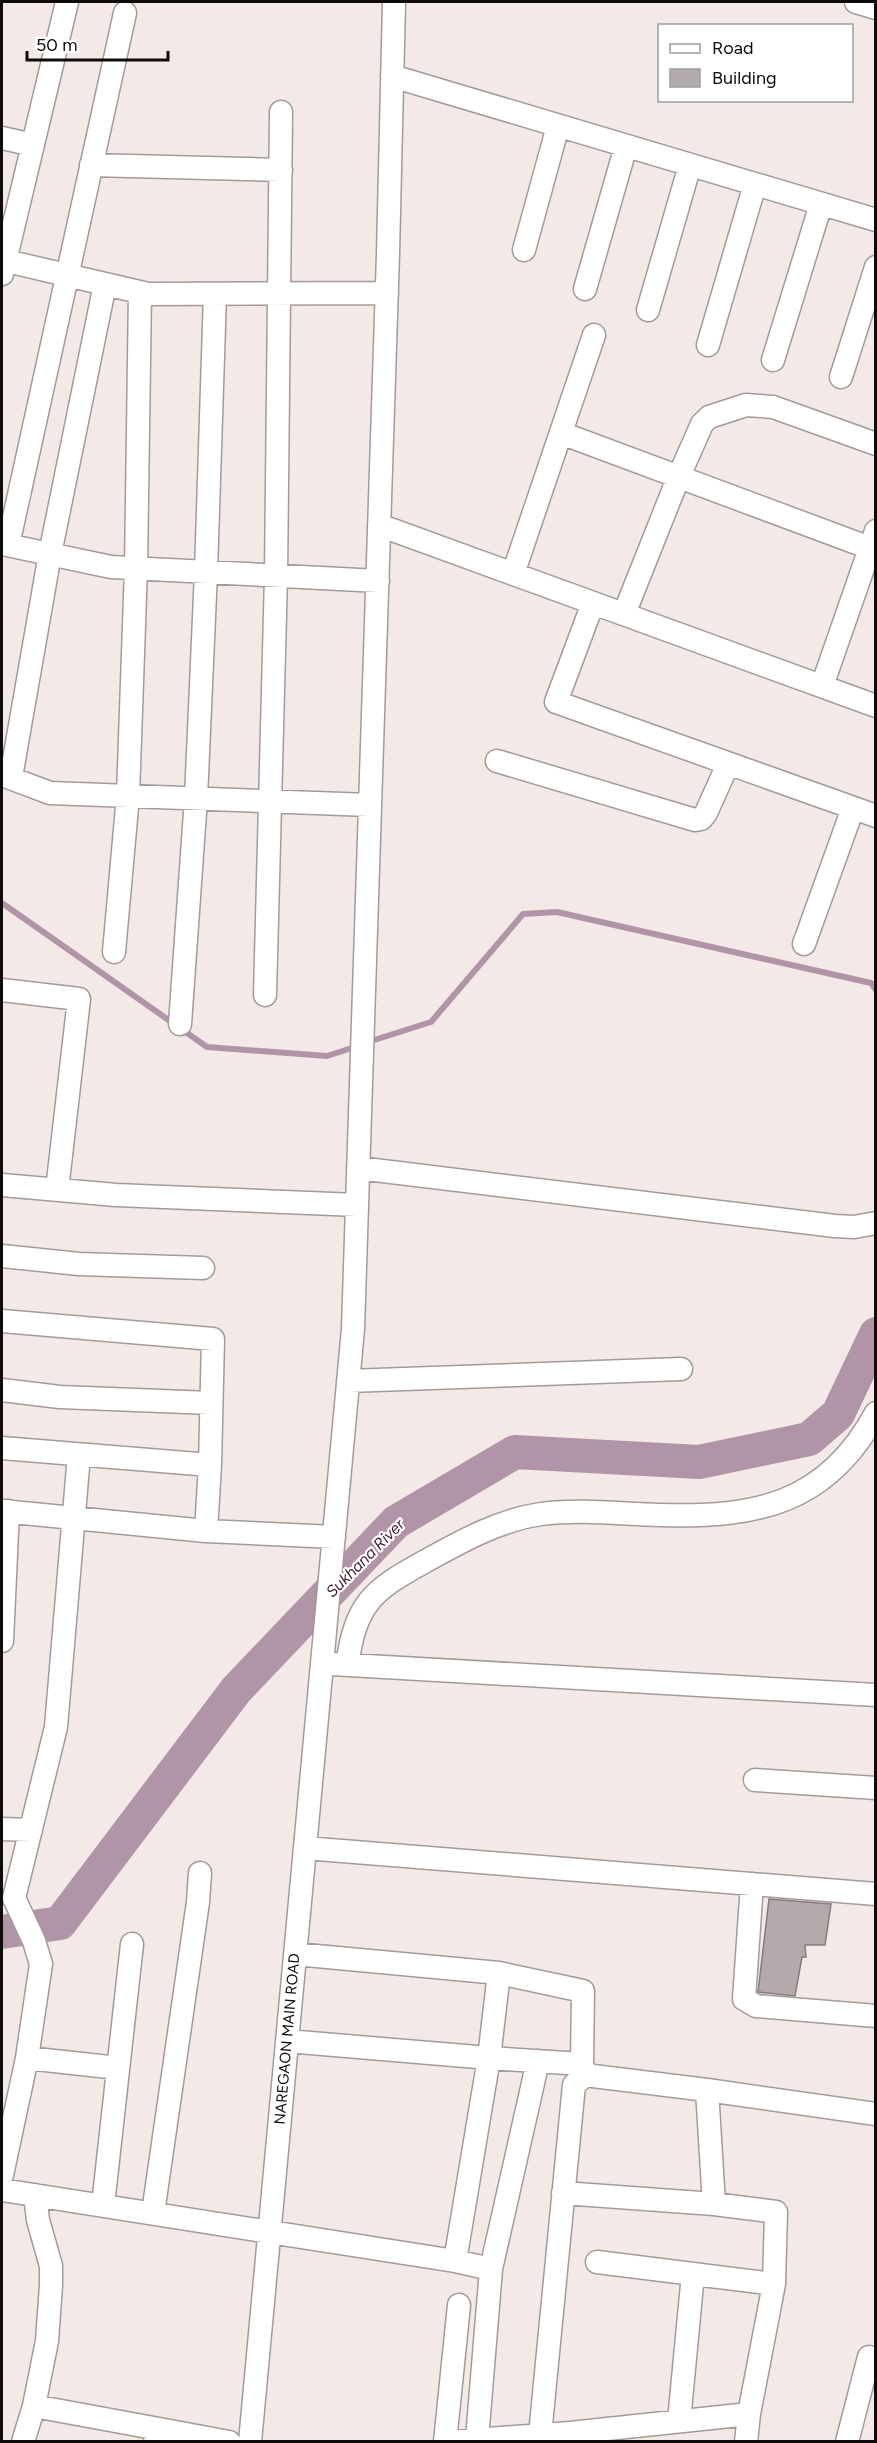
<svg xmlns="http://www.w3.org/2000/svg" width="877" height="2443" viewBox="0 0 877 2443" font-family="Figtree,sans-serif">
<rect width="100%" height="100%" fill="#f3eae7"/>
<g fill="none" stroke-linecap="round" stroke-linejoin="round">
<path stroke="#b194a8" stroke-width="6" d="M2 903 207 1047 327 1056 358 1046
M368 1042 431 1022 523 914 557 912 871 983 876 990"/>
<path stroke="#b194a8" stroke-width="34" d="M2 1932 60 1923 236 1690 396 1522 515 1452 699 1462 809 1439 838 1414 876 1334"/>
</g>
<path fill="#b3aaab" stroke="#857c7d" stroke-width="1.5" d="M769 1899 831 1904 825 1945H805L806 1957H802L795 1996 758 1992Z"/>
<g fill="none" stroke-linecap="round" stroke-linejoin="round">
<defs>
<path id="minor" d="M856 2 876 8
M392 76 876 220
M2 138 33 145
M91 165 281 170
M524 250 558 126
M2 260 148 294 387 293
M2 274 67 2
M585 289 626 146
M648 310 690 165
M708 345 755 184
M773 360 821 204
M841 377 876 267
M561 433 870 548
M379 525 876 706
M2 544 111 567 378 581
M8 545 125 13
M513 574 594 335
M593 603 556 702 876 816
M624 614 679 476 702 424 709 417 746 405 773 407 876 444
M822 686 876 531
M497 761 695 820 701 819 706 813 728 764
M2 775 50 793 370 805
M11 777 50 554 105 284
M804 944 853 808
M114 952 128 796 136 568 140 292
M2 990 79 999 57 1190
M265 995 276 576 281 112
M180 1024 196 798 206 572 215 294
M358 1168 835 1226 854 1227 876 1223
M2 1185 116 1195 357 1205
M2 1256 79 1264 203 1268
M2 1321 213 1339 210 1465
M348 1381 681 1369
M2 1390 60 1397 211 1403
M2 1448 210 1465 206 1531 2 1511
M206 1531 334 1537
M2 1641 8 1511
M332 1664 876 1695
M347 1665C356 1604 371 1591 424 1562 460 1542 499 1520 541 1514 581 1509 620 1514 660 1515 756 1518 827 1504 876 1413
M755 1780 876 1788
M2 1829 31 1830
M305 1848 876 1894
M752 1884 744 1999 756 2006 876 2016
M295 1954 499 1973 489 2058 582 2064 585 2075 707 2090 714 2204 776 2212 774 2284
M499 1973 583 1991 582 2064
M27 2058 118 2068
M707 2090 876 2114
M2 2175 27 2058 41 1964 34 1941 14 1898 56 1727 79 1455
M2 2190 455 2261 489 2058 287 2041
M563 2193 714 2204
M103 2205 132 1944
M153 2213 198 1902 200 1873
M455 2261 491 2269 477 2439
M491 2269 538 2061
M34 2406 159 2429
M679 2421 693 2274
M540 2435 574 2085 585 2075
M23 2442 34 2406 47 2341 51 2285V2266L38 2220 35 2195
M155 2442 159 2429 229 2442
M250 2442 353 1329 388 254 394 2
M445 2442 459 2305
M447 2442 570 2433 749 2414 774 2284 597 2262
M746 2442 749 2414
M847 2442 869 2357"/>
</defs>
<use href="#minor" stroke="#a39b98" stroke-width="25"/>
<use href="#minor" stroke="#fff" stroke-width="22"/>
</g>
<g text-anchor="middle" dominant-baseline="central" stroke-width="4.5" stroke-linejoin="round" paint-order="stroke">
<g font-size="15" fill="#0e0b0a" stroke="#fff">
<text transform="translate(287 2039) rotate(-85)">NAREGAON MAIN ROAD</text>
</g>
<g font-size="16" font-style="italic" fill="#451e3b" stroke="#fff">
<text transform="translate(365 1558) rotate(-45)">Sukhana River</text>
</g>
</g>
<rect width="877" height="2443" fill="none" stroke="#0e0b0a" stroke-width="6"/>
<rect x="658" y="24" width="195" height="78" fill="#ffffff" stroke="#9f9d9d" stroke-width="1.5"/>
<rect x="670" y="44" width="30" height="9" fill="#ffffff" stroke="#9f9d9d" stroke-width="1.5"/>
<text x="712" y="54" font-size="18" fill="#0e0b0a">Road</text>
<rect x="670" y="69" width="30" height="18" fill="#b3aaab" stroke="#9f9d9d" stroke-width="1.5"/>
<text x="712" y="84" font-size="18" fill="#0e0b0a">Building</text>
<path d="M27 51v9h141v-9" fill="none" stroke="#0e0b0a" stroke-width="3"/>
<text x="36" y="51" font-size="18" fill="#0e0b0a" stroke="#ffffff" stroke-width="4.5" paint-order="stroke">50 m</text>
</svg>
